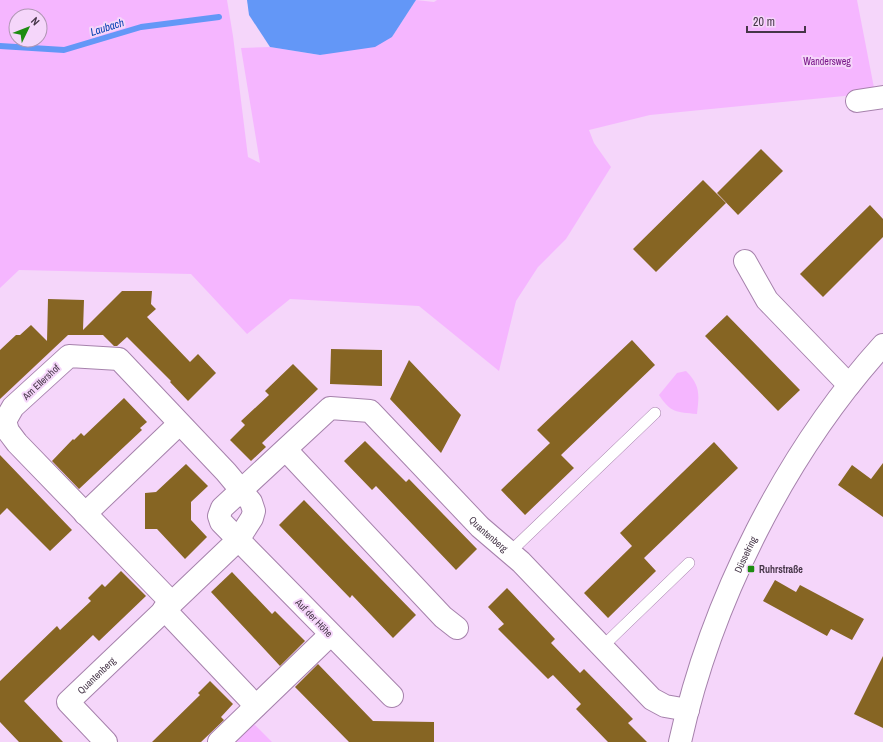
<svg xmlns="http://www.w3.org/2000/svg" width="883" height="742" viewBox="0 0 883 742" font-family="'Archivo Narrow',sans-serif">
<rect width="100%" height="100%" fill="#f5d6fa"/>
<path fill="#f5b6ff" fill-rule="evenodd" d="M0 0H227L233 36 248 157 260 163 241 48 270 47 320 55 392 37 416 0 434 2 437 0H857L875 93 650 115 589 130 594 143 611 167 566 239 538 267 516 301 499 371 419 306 290 299 247 334 191 274 19 270 0 288ZM16 16H40V40H16Z
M686 371C701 386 699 395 697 414 676 412 671 413 659 395L677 373Z
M253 723 272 742H234Z"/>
<path fill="#6397f7" d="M247 0H416L392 37 375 47 320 55 270 47 249 15Z"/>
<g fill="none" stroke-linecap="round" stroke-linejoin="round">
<path stroke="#6397f7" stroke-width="6" d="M0 46 64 50 141 27 219 17"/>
</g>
<path fill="#866523" d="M761 149 783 171 738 215 717 193Z
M703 180 726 203 656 272 633 249Z
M870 205 883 219V237L823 297 800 274Z
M122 291H152L151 304 156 309 147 317 190 362 198 354 216 373 188 401 170 382 171 381 127 337 117 346H114L103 335H68L0 399V350L16 335H20L31 325 47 341 48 299 84 300 83 330Z
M727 315 800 390 778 411 705 336Z
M632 340 655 365 561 455 574 468 525 515 501 490 550 443 537 430Z
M331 349 382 350V386L330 384Z
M409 360 461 415 441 453 390 399Z
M293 364 318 389 262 443 266 447 251 461 230 440 245 425 241 421 269 395 265 391Z
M124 398 147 422 140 428 142 430 79 489 52 461 73 439 74 440 81 433 84 436Z
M365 441 406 482 409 479 477 549 456 570 376 486 372 490 344 461Z
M714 442 738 468 644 558 656 571 608 618 584 593 632 546 620 533Z
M0 455 72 530 50 551 7 508 0 515Z
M883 463V517L838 485 852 465 871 479Z
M186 464 208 486 191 502V520L207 537 185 559 157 529H145V493L156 492Z
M304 500 416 615 393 638 352 595 350 598 279 525Z
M121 571 146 596 99 641 93 635 24 701 63 742H19L0 722V681L57 626 60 630 91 601 88 598 102 584 105 587Z
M232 572 272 614 275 611 305 641 280 666 211 592Z
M775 580 796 592 800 585 864 619 852 640 831 629 827 636 763 601Z
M507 588 555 639 551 643 580 673 584 669 633 719 628 723 647 742H608L576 709 581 704 553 675 548 679 498 629 504 624 488 607Z
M883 656V728L854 714Z
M318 664 373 721 434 722V742H349L295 687Z
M210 681 233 704 221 717 224 720 201 742H152L200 695 198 693Z"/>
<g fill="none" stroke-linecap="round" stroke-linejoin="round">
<defs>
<path id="service" d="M510 552 655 413
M602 647 689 563"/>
<g id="minor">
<path d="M857 101 883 97"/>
<path d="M745 261 767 300 849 385"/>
<path d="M286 450 443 617 457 628"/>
<path d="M85 514 179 424"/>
<path d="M164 609 256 706"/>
<path id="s1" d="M392 696 221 522 219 516 222 508 330 408 370 411 480 527 521 562 652 699 665 706 688 710"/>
<path id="s2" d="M106 742 68 702 238 540 252 518 254 511 251 502 226 472 119 359 69 356 13 407 5 421 8 431 17 443 171 602"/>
<path d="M219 742 330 635"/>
</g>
<g id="tertiary">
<path id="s3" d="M680 742C711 601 786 452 883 345"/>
</g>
</defs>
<use href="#service" stroke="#a682ac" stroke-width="12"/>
<use href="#minor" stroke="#a682ac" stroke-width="24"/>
<use href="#tertiary" stroke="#a682ac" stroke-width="24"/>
<use href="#service" stroke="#fff" stroke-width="11"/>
<use href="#minor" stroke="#fff" stroke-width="22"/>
<use href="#tertiary" stroke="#fff" stroke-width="22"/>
</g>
<rect fill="#1d8c11" stroke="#f5d6fa" stroke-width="1.5" x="747" y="565" width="8" height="8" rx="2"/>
<g text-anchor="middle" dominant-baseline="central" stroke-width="4" stroke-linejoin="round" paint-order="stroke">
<g font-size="10" fill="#7a1789" stroke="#f5d6fa">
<text x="827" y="61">Wandersweg</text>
</g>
<g font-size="10" fill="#463648" stroke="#f5d6fa">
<text transform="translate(41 382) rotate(-43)">Am Ellershof</text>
<text stroke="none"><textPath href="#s1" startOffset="617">Quantenberg</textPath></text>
<text stroke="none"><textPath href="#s3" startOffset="199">Düsselring</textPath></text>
<text transform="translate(314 618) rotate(46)">Auf der Höhe</text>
<text stroke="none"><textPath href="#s2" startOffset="94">Quantenberg</textPath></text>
</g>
<g font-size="10" font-weight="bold" fill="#463648" stroke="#f5d6fa" text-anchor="start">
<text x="759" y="569">Ruhrstraße</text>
</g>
<g font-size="11" font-style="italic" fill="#0c46b4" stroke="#f5d6fa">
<text transform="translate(107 27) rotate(-17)">Laubach</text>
</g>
</g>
<g transform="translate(28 28) rotate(47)"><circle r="19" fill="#f5d6fa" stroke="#af96b3"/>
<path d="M0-3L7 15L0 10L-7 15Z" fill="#1d8c11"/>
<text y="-6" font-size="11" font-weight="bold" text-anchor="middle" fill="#463648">N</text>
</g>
<path d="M747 26v6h58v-6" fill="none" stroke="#463648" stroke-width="2"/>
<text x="753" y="26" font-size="12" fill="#463648" stroke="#f5d6fa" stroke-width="3" paint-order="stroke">20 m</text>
</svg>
